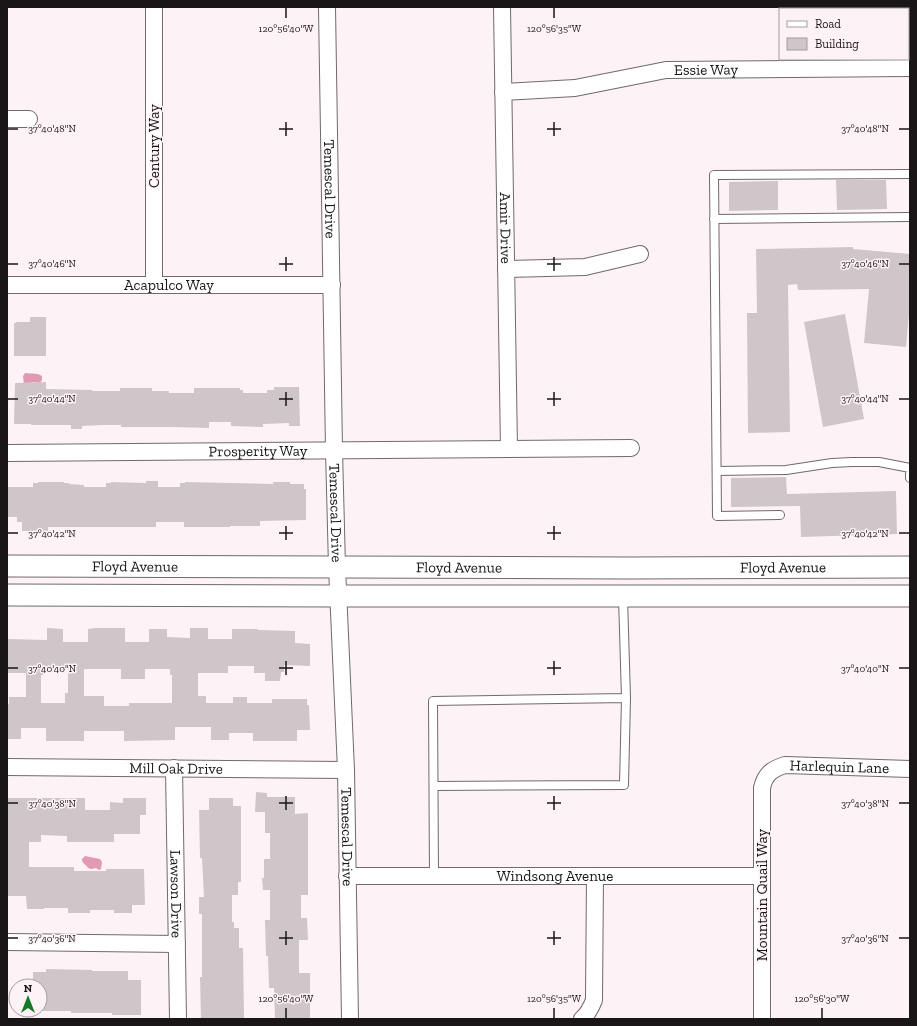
<svg xmlns="http://www.w3.org/2000/svg" width="917" height="1026" viewBox="0 0 917 1026" font-family="'Zilla Slab',serif">
<rect width="100%" height="100%" fill="#fdf3f6"/>
<path fill="#e299b4" d="M25 373 38 374 42 376V380L40 383 33 382 24 385 23 376Z
M85 856 100 859 102 862 101 869 99 870 96 868 91 869 88 868C86 864 82 864 82 859Z"/>
<path fill="#cfc6c9" fill-rule="evenodd" d="M836 180H886L887 209 837 210Z
M778 181V210L729 211V182Z
M853 247V249L910 254V302L906 347 864 343 869 289 798 290 797 284 788 285 790 432 748 433 747 313H757L756 249Z
M845 314 864 419 823 427 804 322Z
M30 317H46V356H14V323H16V322H30Z
M46 382V389L92 390V391H120V388H152V391H169V393H194V388H240V390H243V393H267V390H274V387H299L300 426H289V423L263 424V427L231 426V422H209V428L173 427H121V425H102L82 426V429H71V425H31V424H14L15 383Z
M786 477 787 494 896 491 897 534 801 537 800 506 731 507V478Z
M146 481H158V487H180V483H185V482L273 484V482H290V484H304V489H306V520L260 521V526H230V527H184V522H156V527H48V531H22V522H17V517H7V487H33V483H38V482H64V483H69V484L84 485V487H106V483H111V482L146 483Z
M47 628 63 629V642H88V629L95 628H125V642H149V629H167V637L190 638V628H208V639H232V629H258V630L295 631V643L310 644V666L284 665V672H281L280 681H265V673H254V666H228V673H198V696H206V703H233V697H247V703H272V699H307V705H309L310 730H297V741H253V733H229V740H211V727H175V740L124 741V731H84V741H46V728H21V739H7V704H9V697H26V673H7V639L47 640ZM43 669H68V693H65V703H41V675H43ZM84 669H121V679H145V669H170V675H172V703H129V706H104V696H84Z
M256 792 267 793V797H295V814L308 813V895H301V918H307L308 940H299V973H310V1019H275L274 988H269L268 956H266L265 920H270V890H263L262 878H264V859H270V833H265V812H255Z
M7 798H85V810H110V802L123 803V798H146V815H140V834H114V842H67V836L41 835V842H29V867H74V871H106V869H144L145 905H132V913H114V910H90V913H68V908H44V909H27L26 896H7Z
M209 798H233V806H241V882H238V895H232V922H234V928H239V948H243L244 1019H201L200 977H202V914H199V897H204L202 858H200L199 810H209Z
M46 969 92 970V971H128V980H141V1015H112V1013H71V1011H40V986H33V972H46Z"/>
<g fill="none" stroke-linecap="round" stroke-linejoin="round">
<defs>
<path id="service" d="M714 219 910 217
M717 471 786 470 832 463 852 462H879L910 468
M910 474V478
M780 515 717 516 714 175 910 174
M434 786 624 785 626 698
M434 876 433 701 626 698 623 597"/>
<g id="minor">
<path d="M154 7V285"/>
<path id="s1" d="M327 7 334 450 337 567 346 770 350 1019"/>
<path id="s2" d="M502 7 509 449"/>
<path id="s3" d="M503 92 575 88 666 70 910 68"/>
<path d="M7 119H29"/>
<path d="M506 269 585 267 640 254"/>
<path id="s4" d="M7 285H332"/>
<path id="s5" d="M7 453 631 448"/>
<path id="s6" d="M7 767 346 770"/>
<path id="s7" d="M174 768 178 1019"/>
<path id="s8" d="M347 876H762"/>
<path d="M7 942 177 944"/>
<path d="M582 1019C588 1014 591 1008 594 1000L595 876"/>
<path id="s9" d="M762 1019V788C765 774 772 769 785 765L910 769"/>
</g>
<g id="tertiary">
<path id="s10" d="M7 566 627 568 910 567"/>
<path d="M7 595 338 596H910"/>
</g>
</defs>
<use href="#service" stroke="#71696c" stroke-width="10"/>
<use href="#minor" stroke="#71696c" stroke-width="18"/>
<use href="#tertiary" stroke="#71696c" stroke-width="23"/>
<use href="#service" stroke="#fff" stroke-width="8"/>
<use href="#minor" stroke="#fff" stroke-width="16"/>
<use href="#tertiary" stroke="#fff" stroke-width="21"/>
</g>
<path fill="none" stroke="#1a1617" stroke-width="1.5" d="M286 8V18M554 8V18M286 122V136M554 122V136M8 129H18M279 129H293M547 129H561M899 129H909M286 257V271M554 257V271M8 264H18M279 264H293M547 264H561M899 264H909M286 392V406M554 392V406M8 399H18M279 399H293M547 399H561M899 399H909M286 526V540M554 526V540M8 533H18M279 533H293M547 533H561M899 533H909M286 661V675M554 661V675M8 668H18M279 668H293M547 668H561M899 668H909M286 796V810M554 796V810M8 803H18M279 803H293M547 803H561M899 803H909M286 931V945M554 931V945M8 938H18M279 938H293M547 938H561M899 938H909M286 1008V1018M554 1008V1018M822 1008V1018"/>
<g text-anchor="middle" dominant-baseline="central" stroke-width="3" stroke-linejoin="round" paint-order="stroke">
<g font-size="15" fill="#1a1617" stroke="#fdf3f6">
<text stroke="none"><textPath href="#s3" startOffset="205">Essie Way</textPath></text>
<text transform="translate(154 146) rotate(-90)">Century Way</text>
<text stroke="none"><textPath href="#s1" startOffset="182">Temescal Drive</textPath></text>
<text stroke="none"><textPath href="#s2" startOffset="221">Amir Drive</textPath></text>
<text stroke="none"><textPath href="#s4" startOffset="162">Acapulco Way</textPath></text>
<text stroke="none"><textPath href="#s5" startOffset="251">Prosperity Way</textPath></text>
<text stroke="none"><textPath href="#s1" startOffset="506">Temescal Drive</textPath></text>
<text stroke="none"><textPath href="#s10" startOffset="128">Floyd Avenue</textPath></text>
<text stroke="none"><textPath href="#s10" startOffset="452">Floyd Avenue</textPath></text>
<text stroke="none"><textPath href="#s10" startOffset="776">Floyd Avenue</textPath></text>
<text stroke="none"><textPath href="#s9" startOffset="320">Harlequin Lane</textPath></text>
<text stroke="none"><textPath href="#s6" startOffset="169">Mill Oak Drive</textPath></text>
<text stroke="none"><textPath href="#s1" startOffset="830">Temescal Drive</textPath></text>
<text stroke="none"><textPath href="#s8" startOffset="208">Windsong Avenue</textPath></text>
<text stroke="none"><textPath href="#s7" startOffset="126">Lawson Drive</textPath></text>
<text transform="translate(762 895) rotate(-90)">Mountain Quail Way</text>
</g>
</g>
<g font-size="10" text-anchor="middle" fill="#1a1617" stroke="#fdf3f6" stroke-width="3" stroke-linejoin="round" paint-order="stroke">
<text x="286" y="32">120°56'40"W</text>
<text x="554" y="32">120°56'35"W</text>
<text x="52" y="132">37°40'48"N</text>
<text x="865" y="132">37°40'48"N</text>
<text x="52" y="267">37°40'46"N</text>
<text x="865" y="267">37°40'46"N</text>
<text x="52" y="402">37°40'44"N</text>
<text x="865" y="402">37°40'44"N</text>
<text x="52" y="537">37°40'42"N</text>
<text x="865" y="537">37°40'42"N</text>
<text x="52" y="672">37°40'40"N</text>
<text x="865" y="672">37°40'40"N</text>
<text x="52" y="807">37°40'38"N</text>
<text x="865" y="807">37°40'38"N</text>
<text x="52" y="942">37°40'36"N</text>
<text x="865" y="942">37°40'36"N</text>
<text x="286" y="1002">120°56'40"W</text>
<text x="554" y="1002">120°56'35"W</text>
<text x="822" y="1002">120°56'30"W</text>
</g>
<rect width="917" height="1026" fill="none" stroke="#1a1617" stroke-width="16"/>
<rect x="779" y="8" width="130" height="52" fill="#fdf3f6" stroke="#a29b9d"/>
<rect x="787" y="21" width="20" height="6" fill="#ffffff" stroke="#a29b9d"/>
<text x="815" y="28" font-size="12" fill="#1a1617">Road</text>
<rect x="787" y="38" width="20" height="12" fill="#cfc6c9" stroke="#a29b9d"/>
<text x="815" y="48" font-size="12" fill="#1a1617">Building</text>
<g transform="translate(28 998)"><circle r="19" fill="#fdf3f6" stroke="#a29b9d"/>
<path d="M0-3L7 15L0 10L-7 15Z" fill="#167829"/>
<text y="-6" font-size="11" font-weight="bold" text-anchor="middle" fill="#1a1617">N</text>
</g>
</svg>
